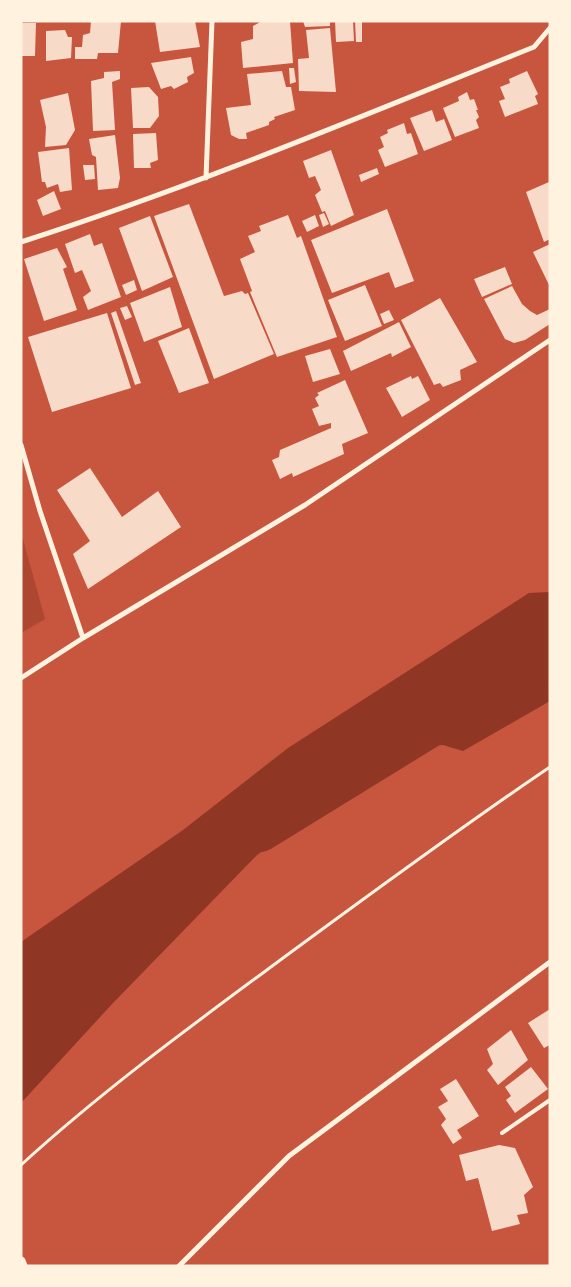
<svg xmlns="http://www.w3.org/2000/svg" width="571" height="1287" viewBox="0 0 571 1287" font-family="Montserrat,sans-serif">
<rect width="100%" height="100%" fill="#c8553d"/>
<path fill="#ae4732" d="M21 532 45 619 21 633Z"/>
<path fill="#8f3625" d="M550 592V701L463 751 443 745 390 748 315 794 308 820 257 855 113 1003 21 1103V942L183 830 288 748 529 593Z"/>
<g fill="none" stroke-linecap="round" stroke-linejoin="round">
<path stroke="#8f3625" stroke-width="48" d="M259 828 550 649"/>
</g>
<path fill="#f7dbc8" d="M91 21H121L118 53H98L97 59H75V47H82L83 35 90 33Z
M155 21H195L200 47 160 52Z
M262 21H290L293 63 243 68 241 42 253 39V26Z
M303 21H330V26L305 27Z
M335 21H353L354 41 336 42Z
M355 21H362V42H356Z
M21 23H36L35 56H21Z
M330 28 336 92 299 91 298 59 309 58 306 30Z
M65 30 68 37H72L71 58 46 61V31Z
M191 57 194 73 187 77 188 82 174 89 171 86 161 89 151 63Z
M289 68H294L296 82 290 84Z
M120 71V79L112 82 115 130 93 131 91 81 104 78V72Z
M282 71 286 87H291L295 110 274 117 275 119 269 122V125L246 133 247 139H239L231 135 226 108 251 105 247 74Z
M527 71 538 94 535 96 538 104 505 117 499 101 505 99 500 87 510 83 509 79Z
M149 87 158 97 159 116 150 128H133L131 88Z
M467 92 470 100 474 99 478 110H476L479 117 476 120 479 128 455 137 443 108 459 101 458 97Z
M68 93 75 130 66 145 45 147 46 127 40 100Z
M432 110 436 122 444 119 452 140 424 151 410 118Z
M404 123 407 134 411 133 418 154 385 167 378 150 384 147 380 137 388 133 387 130Z
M156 133 158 160 150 163 151 168H134L133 134Z
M115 135 120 178 118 188 98 190 96 157 92 155 89 139Z
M69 148 72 190 60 192 58 184 47 188 45 182H42L38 152Z
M331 150 354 215 331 226 325 211 322 212 315 195 321 190 315 176 309 178 303 161Z
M83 165H94L95 179 85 180Z
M377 168 379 174 361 182 359 175Z
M549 182 550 239 544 242 526 192Z
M54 191 61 209 43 216 37 200Z
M189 204 224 296 242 291 245 294 248 293 274 354 214 379 154 216Z
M387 209 414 281 395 288 389 272 332 293 311 240Z
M324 213 329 224 323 227 319 215Z
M288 215 297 238 301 236 337 337 277 357 250 292 252 291 240 259 255 252 248 236 261 231 259 226Z
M315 215 319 226 307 232 302 221Z
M150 216 173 277 142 291 119 228Z
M90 234 94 246 102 243 121 297 88 310 83 297 91 291 82 270 75 273 65 244Z
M550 244V287L533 252Z
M57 248 67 267 63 269 77 310 44 321 24 259Z
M505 267 512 284 482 297 474 279Z
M134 280 137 290 126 295 122 285Z
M365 285 382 326 345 341 328 300Z
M512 286 522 304 530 311 537 315 550 309V324L525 340 514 343 505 339 484 299Z
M170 287 182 327 144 342 130 303Z
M440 298 477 362 460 370 461 380 443 387 440 383 434 385 401 320Z
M127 306 132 317 125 320 120 308Z
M389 310 394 320 384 324 380 314Z
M116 311 141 383 135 385 111 313Z
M107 313 131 388 52 412 28 337Z
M399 322 411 347 392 357 391 353 351 371 343 351Z
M189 328 209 383 179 393 158 341Z
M330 349 340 374 313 382 305 356Z
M411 376 412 379 418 376 430 400 402 417 386 388Z
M345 380 368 433 342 444 344 454 293 477 292 473 280 479 272 460 279 457 280 450 331 428V423L319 426 312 409 319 406 315 398 319 395 317 393Z
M90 468 122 517 158 491 181 527 88 589 73 554 90 541 57 490Z
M550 1009V1045L544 1048 528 1023Z
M511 1030 528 1060 498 1085 487 1070 493 1064 487 1049Z
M531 1067 548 1089 515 1113 506 1100 511 1096 505 1087Z
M456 1079 479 1116 457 1130 462 1138 453 1144 441 1125 446 1119 438 1107 448 1101 440 1089Z
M499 1145 515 1148 533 1187 524 1195 528 1213 517 1215 520 1224 492 1231 478 1178 466 1181 459 1155Z"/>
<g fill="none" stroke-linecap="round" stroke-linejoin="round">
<path stroke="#fff3e0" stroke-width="3" d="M21 1165C102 1091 191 1026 279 961 369 895 458 829 550 767"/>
<path stroke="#fff3e0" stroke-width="4" d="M502 1133 550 1100"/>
<path stroke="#fff3e0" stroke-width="5" d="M206 178 212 21
M21 242C196 186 364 115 534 47L550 28
M21 445 40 511 83 638
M21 678 83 638 305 505 550 340
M179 1266 289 1156 550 962"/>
<path stroke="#fff3e0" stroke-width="9" d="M21 1261 23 1266"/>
</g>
<rect width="571" height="1287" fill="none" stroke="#fff3e0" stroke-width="45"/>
</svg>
